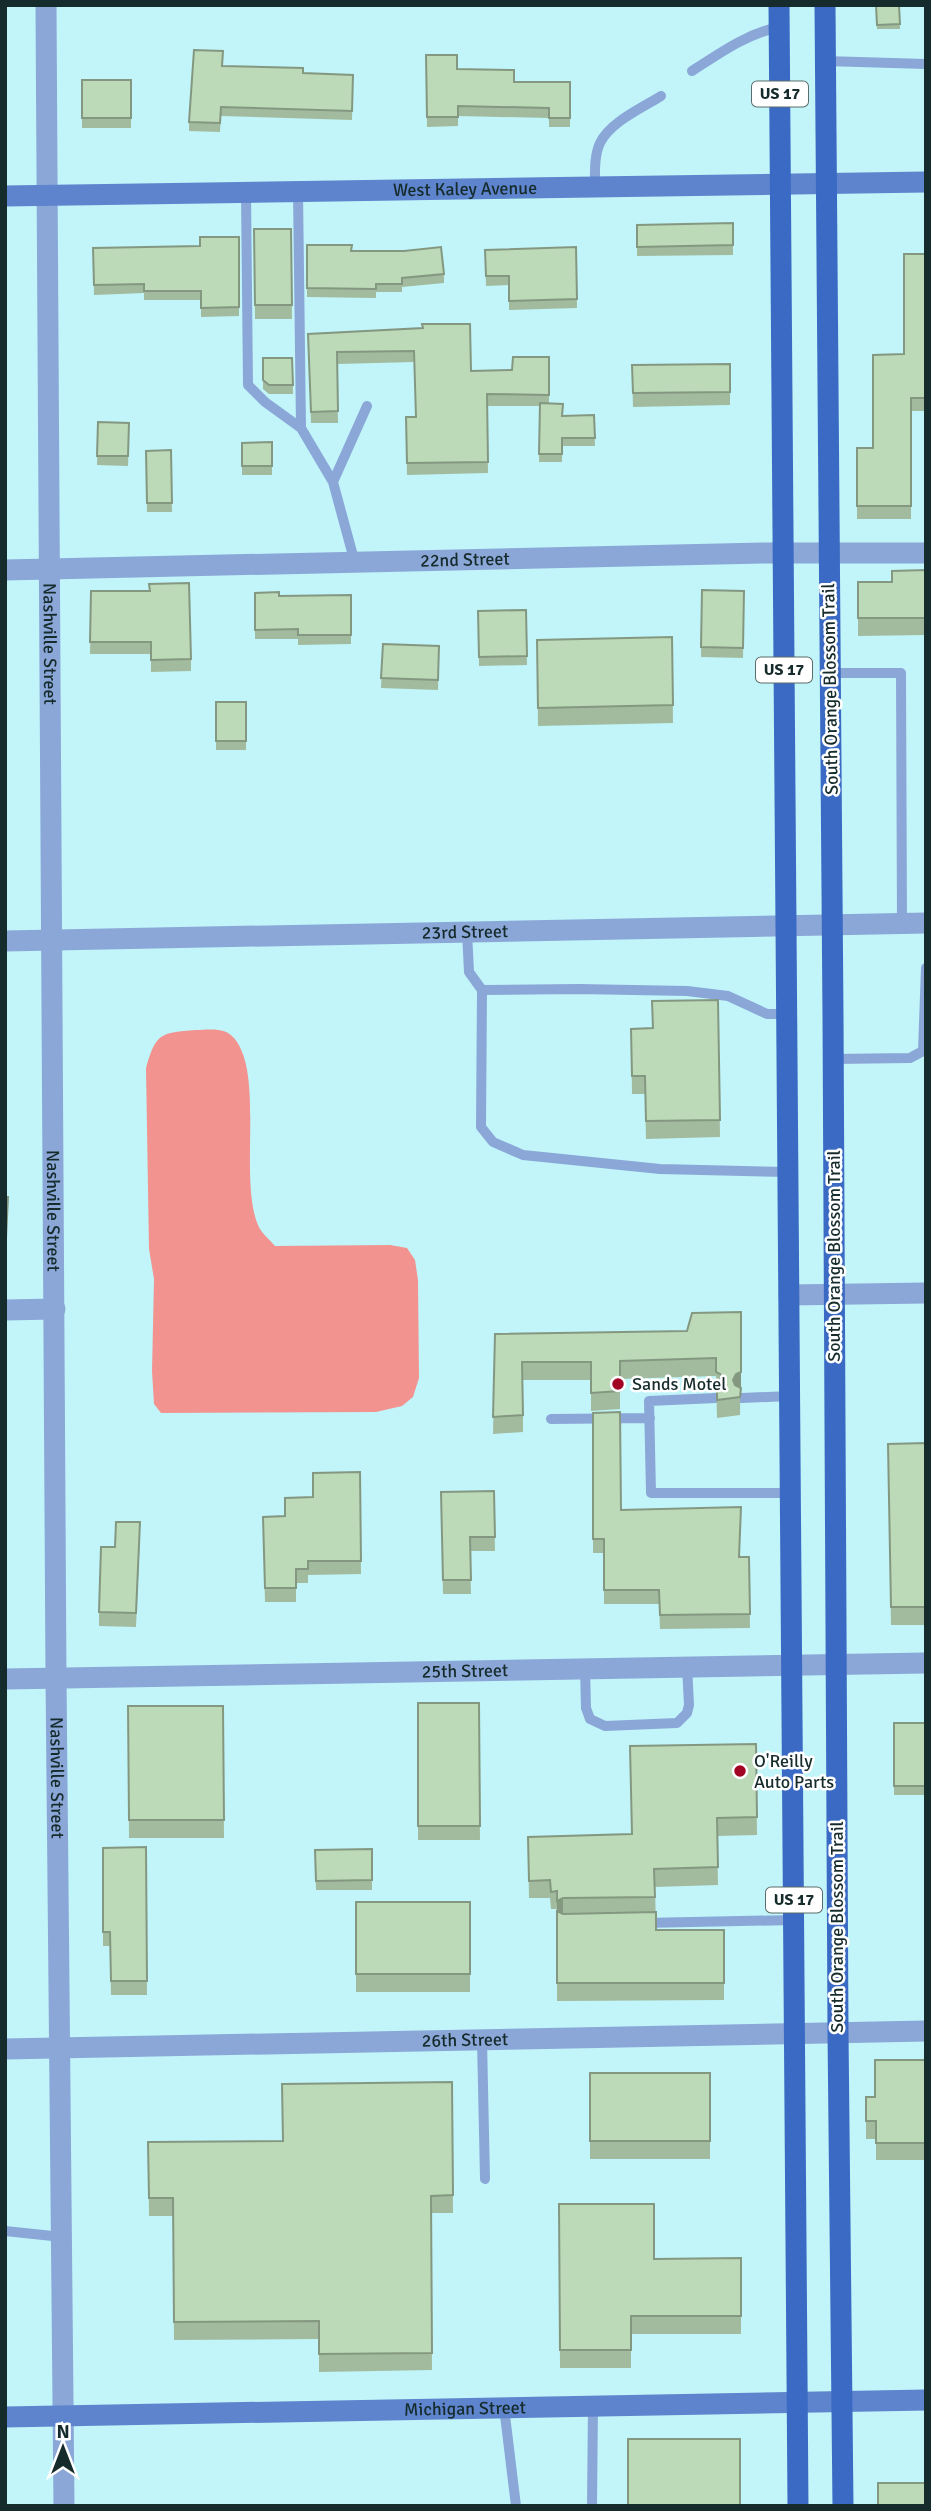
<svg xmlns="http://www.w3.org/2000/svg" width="931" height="2511" viewBox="0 0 931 2511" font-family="Signika,sans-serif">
<rect width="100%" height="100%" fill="#c1f5f9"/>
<path fill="#f29390" d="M196 1030C207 1030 223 1027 232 1036 266 1069 238 1179 258 1225 261 1233 270 1240 275 1246L390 1245 407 1248 415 1260 418 1280 419 1378 413 1397 402 1406 376 1412 161 1413 154 1404 152 1371 154 1279 149 1249 146 1068C156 1033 160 1033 196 1030Z"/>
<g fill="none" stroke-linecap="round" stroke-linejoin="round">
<path stroke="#8ba7d8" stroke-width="10" d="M825 61 926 64
M692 71C720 53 746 34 779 27
M595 187C595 172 594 156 600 143 610 122 642 108 661 96
M298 191 301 428
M246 192 248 385 265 402 301 428 333 482 355 563
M333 482 367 406
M830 673H901L902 924
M467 932 469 972 482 990 481 1127 493 1142 523 1155 660 1169 788 1172
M482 990 579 989 687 991 728 996 767 1014H787
M833 1059 910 1058 923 1051 926 968
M716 1398 649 1401 651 1493H790
M741 1398 790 1396
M551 1419 650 1418
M585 1668 586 1708 590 1719 605 1726 677 1723 687 1713 689 1705 687 1666
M643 1923 794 1920
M482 2040 485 2179
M5 2231 62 2237
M504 2407 516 2506
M592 2506 593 2405"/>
<g stroke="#8ba7d8" stroke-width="21">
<path id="s1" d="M46 5 56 1678 64 2506"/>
<path id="s2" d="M5 570 763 553H926"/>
<path id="s3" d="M5 941 926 923"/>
<path d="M789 1295 926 1293"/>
<path d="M5 1310 55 1309"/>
<path id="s4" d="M5 1679 926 1663"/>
<path id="s5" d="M5 2049 926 2031"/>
</g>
<g stroke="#5d84cd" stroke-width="21">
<path id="s6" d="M5 196 926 182"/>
<path id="s7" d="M5 2417 926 2400"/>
</g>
<path stroke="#3b6ac4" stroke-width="21" d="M779 5 798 2506
M825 5 833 1016 838 2032 843 2506"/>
</g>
<path fill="#a2bb9e" d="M876 5H899L900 29H877Z
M426 55 457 69 514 82H570V127H549V118L458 116V126L427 127Z
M223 66 303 73 353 75 352 120 221 116 220 132 189 131V122Z
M82 80H131V128H82Z
M733 223V255L637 256V225Z
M254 229H291L292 319H255Z
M239 237V316L201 317V300H144V293L94 295 93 248 200 246Z
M307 245 351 251 444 274V283L402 287V292H376V298L307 297Z
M576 247 577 308 509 310V285L486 286 485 250Z
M926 254V411H911V519H857V448H873L904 354Z
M423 328 471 371 512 370 549 357V403L563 416 594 415 595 446H562V462H539L540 406H487L488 473 407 475 406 417H416L414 362 337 364 338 423H311L308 334Z
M263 358H292L293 394H269L263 389Z
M730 364V405L633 407 632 365Z
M98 422 129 423 128 466 97 465Z
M272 442V475H242V443Z
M171 450 172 512H147L146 451Z
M926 570V635L858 636V582H892Z
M702 590 744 591 743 658 701 657Z
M91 591 191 659V671L151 672V654H90Z
M255 593 279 596 351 595V644L298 645V639H255Z
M526 610 527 665 479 666 478 611Z
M672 637 673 723 538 726 537 640Z
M383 644 439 646 438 690 381 688Z
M216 702H246V750H216Z
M718 1000 720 1137 646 1139 645 1094H632L631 1029 653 1028Z
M741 1312 740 1415 717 1418 716 1376 620 1379V1409L591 1411V1380H523V1432L493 1434 495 1334 687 1331Z
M593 1413 621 1510 740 1557H749L750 1628 660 1629 659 1604H604V1553H593Z
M926 1443V1625H891L888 1444Z
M360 1472 361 1574 308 1575V1583H296V1602H265L263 1517 285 1516 313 1497Z
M494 1491 495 1551H470L471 1594H443L441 1492Z
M140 1536 136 1627 99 1626V1612L115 1547Z
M418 1703H479L480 1840H418Z
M128 1706H223L224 1838H129Z
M894 1723H926V1795H894Z
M756 1744 757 1835 717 1836 718 1885 655 1887 656 1930H724V2000L557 2001V1909H551L550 1898H529L528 1837 632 1834Z
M146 1847 147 1995H111L110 1946H103V1848Z
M372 1849V1890H316L315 1850Z
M356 1902H470V1992H356Z
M926 2060V2160H876V2139H866V2097H875Z
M590 2073H710V2159H590Z
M452 2082 453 2213H431L432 2370 319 2372V2339L174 2340 173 2216H149L148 2142 283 2141Z
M559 2204 654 2259 741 2258V2334H631V2368H560Z"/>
<path fill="#849881" d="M741 1312V1390L740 1415 741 1390 736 1392 733 1380Z
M563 1898V1916L557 1919V1901Z"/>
<path fill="#bcd9b8" stroke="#849881" stroke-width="2" d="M876 5H899L900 24 877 25Z
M194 50 223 51 222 66 303 68V73L353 75 352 111 221 107 220 123 189 122Z
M426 55H457V69L514 70V82H570V118H549V108L458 106V117H427Z
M82 80H131V118H82Z
M733 223V245L637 247V225Z
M254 229H291L292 305H255Z
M200 237H239V307L201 308V291H144V284L94 285 93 248 200 246Z
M307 245H352L351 251H404L441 247 444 274 402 278V284H376V289L307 288Z
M576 247 577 299 509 301V276H486L485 250Z
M904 254H926V398H911V506H857V448H873V355L904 354Z
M422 324H470L471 371 512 370 513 357H549V395L487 394 488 462 407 463 406 417H416L414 351 337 352 338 411 311 412 308 334 423 328Z
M263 358H292L293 385H269L263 380Z
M730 364V392L633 393 632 365Z
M540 403 563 404 562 416 594 415 595 438H562V454H539Z
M98 422 129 423 128 456H97Z
M272 442V466H242V443Z
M171 450 172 503H147L146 451Z
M926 570V618H858V582H892V571Z
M189 583 191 659 151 660V642H90L91 591H150L149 584Z
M702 590 744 591 743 648 701 647Z
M279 592V596L351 595V635H298V629L255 630V593Z
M526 610 527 656 479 657 478 611Z
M672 637 673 705 538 708 537 640Z
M383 644 439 646 438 680 381 678Z
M216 702H246V741H216Z
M718 1000 720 1120 646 1121 645 1076H632L631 1029 653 1028 652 1001Z
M5 1197H8L6 1238H5Z
M741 1312V1372L736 1374 733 1380 735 1385 741 1388 740 1397 717 1400V1388L723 1384 724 1379 720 1374 716 1372V1358L620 1361V1391L591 1393V1362H522L523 1415 493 1417 495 1334 687 1331 692 1313Z
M620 1412 621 1510 741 1507 739 1557H749L750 1614 660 1615 659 1590H604V1539H593V1413Z
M926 1443V1607H891L888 1444Z
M360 1472 361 1561H308V1569H296V1588H265L263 1517 285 1516V1498L313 1497V1473Z
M494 1491 495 1537H470L471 1580H443L441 1492Z
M116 1522H140L136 1613 99 1612 101 1547H115Z
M418 1703H479L480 1826H418Z
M128 1706H223L224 1820H129Z
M894 1723H926V1786H894Z
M756 1744 757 1817 717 1818 718 1867 654 1869 655 1897 563 1898 557 1901V1891L551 1892 550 1880 529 1881 528 1837 632 1834 630 1746Z
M146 1847 147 1981H111L110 1932H103V1848Z
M372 1849V1880L316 1881 315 1850Z
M356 1902H470V1974H356Z
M557 1911 563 1914 656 1912V1930H724V1983H557Z
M875 2060H926V2143H876V2121H866V2097H875Z
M590 2073H710V2141H590Z
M452 2082 453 2195 431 2196 432 2353 319 2354V2321L174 2322 173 2198H149L148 2142 283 2141 282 2084Z
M559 2204H654V2259L741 2258V2316H631V2350H560Z
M628 2439H740V2506H628Z
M878 2483H926V2506H878Z"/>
<g fill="#a20423" stroke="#fff" stroke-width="2.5">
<circle cx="618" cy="1384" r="7"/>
<circle cx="740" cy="1771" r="7"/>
</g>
<g text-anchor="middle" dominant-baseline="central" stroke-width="5" stroke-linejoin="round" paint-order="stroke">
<g fill="#fff" stroke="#5c6b6b" stroke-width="2">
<rect x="752" y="81.5" width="56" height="25" rx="5"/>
<rect x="756" y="657.5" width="56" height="25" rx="5"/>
<rect x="766" y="1887.5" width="56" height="25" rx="5"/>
</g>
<g font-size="16" font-weight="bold" fill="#162b2c">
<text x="780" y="94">US 17</text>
<text x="784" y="670">US 17</text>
<text x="794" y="1900">US 17</text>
</g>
<g font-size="18" fill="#162b2c" stroke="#fff">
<text stroke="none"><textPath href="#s6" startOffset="460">West Kaley Avenue</textPath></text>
<text stroke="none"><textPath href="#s2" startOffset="460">22nd Street</textPath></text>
<text stroke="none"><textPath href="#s1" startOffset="639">Nashville Street</textPath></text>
<text transform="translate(830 689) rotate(-91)">South Orange Blossom Trail</text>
<text stroke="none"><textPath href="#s3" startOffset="460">23rd Street</textPath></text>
<text stroke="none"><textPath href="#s1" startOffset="1206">Nashville Street</textPath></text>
<text transform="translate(834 1256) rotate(-90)">South Orange Blossom Trail</text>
<text stroke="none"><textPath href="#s4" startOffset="460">25th Street</textPath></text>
<text stroke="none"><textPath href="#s1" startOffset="1773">Nashville Street</textPath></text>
<text transform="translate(837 1927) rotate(-90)">South Orange Blossom Trail</text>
<text stroke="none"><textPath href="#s5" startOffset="460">26th Street</textPath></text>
<text stroke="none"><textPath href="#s7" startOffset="460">Michigan Street</textPath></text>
</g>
<g font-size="18" fill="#162b2c" stroke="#fff" text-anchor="start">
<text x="632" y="1384">Sands Motel</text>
<text x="754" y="1761">O'Reilly<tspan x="754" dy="21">Auto Parts</tspan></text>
</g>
</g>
<rect width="931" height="2511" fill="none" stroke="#162b2c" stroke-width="14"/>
<g transform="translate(63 2448)" stroke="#ffffff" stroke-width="5" paint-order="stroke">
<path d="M0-5L12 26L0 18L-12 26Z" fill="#162b2c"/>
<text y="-10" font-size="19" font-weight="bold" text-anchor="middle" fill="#162b2c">N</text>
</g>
</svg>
